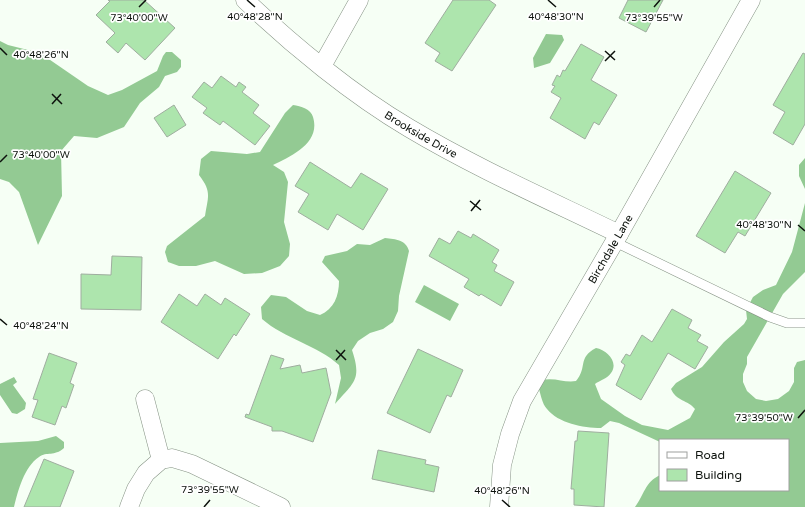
<svg xmlns="http://www.w3.org/2000/svg" width="805" height="507" viewBox="0 0 805 507" font-family="'Varela Round',sans-serif">
<rect width="100%" height="100%" fill="#f6fff5"/>
<path fill="#93ca93" d="M0 41 8 45 40 53 88 86 108 95 122 90 157 71 163 56 166 52H172L181 60V67L177 72 165 76 159 87 140 103 124 127 97 138 74 136 61 151 62 196 38 245 19 192 9 182 0 179Z
M293 105C301 106 311 109 313 117 321 143 291 156 273 165L284 172 288 182 284 222 290 244 289 256 280 266 262 273 244 274 215 261 196 266H179L168 262 165 252 167 246 205 216C208 196 212 192 199 175L201 159 211 151 247 154 260 152 285 113Z
M805 158V189L799 176V165Z
M805 203V272L783 294 747 357V364L743 374V382L747 391 756 399 766 401 778 399 789 391 794 382V368L797 362 805 360V507H635C644 495 645 482 660 475V490H788V440H660V442L619 423 610 421 601 428C583 428 558 423 547 409 542 404 540 392 538 385L541 380C556 377 564 383 576 381 588 367 577 358 596 348 607 350 619 362 611 373 608 378 599 381 595 384L601 399 625 416 642 425 668 430 690 418 695 409C688 400 676 401 671 389L676 383 702 367 724 342 744 324 747 319 746 310 753 297 763 290 776 285 792 252Z
M385 238C396 239 406 240 409 251L399 296 398 311 393 322 383 329 370 333 358 341 352 350C362 380 354 382 335 404L341 378 339 365C317 345 285 339 262 319L261 307 271 295 286 297 307 311 320 315C334 309 339 296 339 281L322 262 325 256 347 251 357 244 370 245Z
M56 436 64 442V448C54 457 47 451 39 457 24 467 18 491 14 507H0V443L38 441Z"/>
<path fill="#92c992" d="M546 34 562 35 564 40 550 63 534 68 533 58Z
M424 285 459 304 450 321 415 302Z
M14 377 17 382 13 385 26 403 25 409 17 414 12 413 0 395V384Z"/>
<path fill="#ade5ad" stroke="#9fad9f" d="M108 0H144L175 28 145 60 126 43 118 53 106 42 115 33 96 15 110 1Z
M453 0H489L496 5 452 71 435 61 440 53 425 43Z
M628 0H663L646 32 619 18Z
M581 44 604 57 591 80 617 95 599 125 594 122 585 139 550 118 561 98 551 92 555 86 552 85 557 75 560 77 563 70 565 71Z
M803 53 805 54V124L793 145 773 133 785 112 773 105Z
M221 76 236 87 239 82 246 87 242 92 259 105 253 113 270 126 255 145 223 121 220 125 203 113 207 108 192 97 204 82 212 88Z
M174 105 186 125 167 137 154 118Z
M310 162 351 188 361 173 388 189 363 230 337 214 328 230 298 212 309 194 295 186Z
M735 171 771 193 745 236 738 232 725 253 696 236Z
M458 231 471 238 473 234 499 250 492 262 497 265 494 271 514 282 501 306 481 294 479 296 464 287 469 279 429 256 439 238 450 244Z
M112 256 142 257 141 310 81 309V274L111 275Z
M179 294 197 306 205 294 221 305 225 298 250 314 236 336 234 334 218 359 161 322Z
M672 309 692 320 688 328 701 335 697 341 708 347 695 369 668 353 641 400 616 385 625 365 621 362 626 354 630 356 642 335 652 342Z
M418 349 463 370 451 397 447 395 430 433 387 413Z
M49 353 77 363 70 383 74 385 66 408 62 406 55 425 32 417 38 400 33 399Z
M271 355 284 359 280 369 300 365 302 373 326 368 331 393 313 442 282 431H272V427L245 417 246 414 249 415Z
M578 431 609 433 604 507 574 505V489H571L575 441H577Z
M378 450 426 460 425 464 439 467 434 492 372 479Z
M44 459 74 471 60 507H24Z"/>
<g fill="none" stroke-linecap="round" stroke-linejoin="round">
<defs>
<path id="service" d="M615 242 770 317 787 323H805"/>
<g id="minor">
<path id="s1" d="M245 0C292 45 353 95 409 128 476 168 549 200 619 234"/>
<path d="M322 66 359 0"/>
<path d="M145 399 161 460"/>
<path d="M129 507 136 489 146 473 161 460 172 458 192 464 281 507"/>
<path id="s2" d="M499 507 502 465 510 434 522 401 619 234 751 0"/>
</g>
</defs>
<use href="#service" stroke="#869385" stroke-width="10"/>
<use href="#minor" stroke="#869385" stroke-width="19"/>
<use href="#service" stroke="#fff" stroke-width="9"/>
<use href="#minor" stroke="#fff" stroke-width="18"/>
</g>
<path fill="none" stroke="#0d120d" stroke-width="1.5" d="M247 0 255 7M548 0 556 7M139 7 146 0M654 7 660 0M0 48 7 55M605 51 615 60M605 61 615 51M52 94 62 104M52 104 61 94M0 162 7 155M470 201 481 210M471 211 480 200M798 225 805 231M0 319 7 325M336 350 346 360M336 360 345 350M798 418 805 410M502 500 510 507M204 507 210 500"/>
<g text-anchor="middle" dominant-baseline="central" stroke-width="3.5" stroke-linejoin="round" paint-order="stroke">
<g font-size="11" fill="#0d120d" stroke="#fff">
<text stroke="none"><textPath href="#s1" startOffset="222">Brookside Drive</textPath></text>
<text stroke="none"><textPath href="#s2" startOffset="285">Birchdale Lane</textPath></text>
</g>
</g>
<g font-size="10" text-anchor="middle" fill="#0d120d" stroke="#fff" stroke-width="3.5" stroke-linejoin="round" paint-order="stroke">
<text x="255" y="20">40°48'28"N</text>
<text x="556" y="20">40°48'30"N</text>
<text x="139" y="21">73°40'00"W</text>
<text x="654" y="21">73°39'55"W</text>
<text x="41" y="58">40°48'26"N</text>
<text x="41" y="158">73°40'00"W</text>
<text x="764" y="228">40°48'30"N</text>
<text x="41" y="329">40°48'24"N</text>
<text x="764" y="421">73°39'50"W</text>
<text x="210" y="493">73°39'55"W</text>
<text x="502" y="494">40°48'26"N</text>
</g>
<rect x="659" y="439" width="130" height="52" fill="#ffffff" stroke="#9ea09e"/>
<rect x="667" y="452" width="20" height="6" fill="#ffffff" stroke="#9ea09e"/>
<text x="695" y="459" font-size="12" fill="#0d120d">Road</text>
<rect x="667" y="469" width="20" height="12" fill="#ade5ad" stroke="#9ea09e"/>
<text x="695" y="479" font-size="12" fill="#0d120d">Building</text>
</svg>
